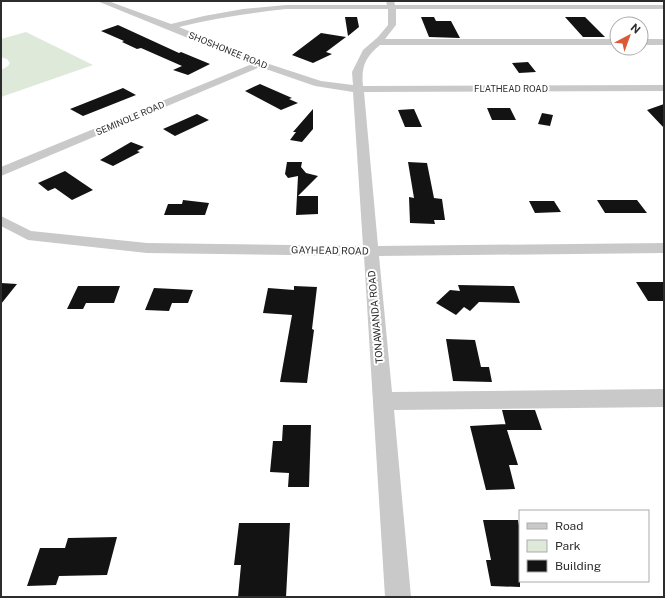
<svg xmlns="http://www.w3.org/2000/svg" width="665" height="598" viewBox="0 0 665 598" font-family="'Public Sans',sans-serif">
<rect width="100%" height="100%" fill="#fff"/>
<path fill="#dee9da" d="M26 32 93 65 1 97V70L8 66 10 63 7 59 1 57V39Z"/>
<path fill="#131313" d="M345 17H357L359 27 348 36Z
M421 17H434L436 21H451L460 38 429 37Z
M565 17H585L605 37H583Z
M118 25 179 53 181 52 210 64 188 75 173 70 182 66 141 48 137 49 122 42 124 41 101 31Z
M321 33 346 37 326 52 332 54 313 63 292 55Z
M528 62 536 72 519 73 512 63Z
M260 84 292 98 289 99 298 103 281 110 245 91Z
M123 88 136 95 83 116 70 109Z
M664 104V128L647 110Z
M487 108H510L516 120H492Z
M313 109V129L302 142 290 140 296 132H293Z
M414 109 422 127H405L398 110Z
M542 113 553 115 550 126 538 124Z
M197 114 209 120 175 136 163 129Z
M131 142 144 147 137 151 140 152 113 166 100 160Z
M287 162H302L301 167 306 173 318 176 298 196H318V214L296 215 298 176 288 178 285 174Z
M408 162 427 163 434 198 442 199 445 220H434L435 224 410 223 409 197 414 198Z
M65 171 93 190 72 200 55 188 48 191 38 183Z
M183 200 209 203 205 215H164L168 204H182Z
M597 200H637L647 213H605Z
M529 201H554L561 212 535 213Z
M636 282H664V301H648Z
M1 283 17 284 1 304Z
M458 285 514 286 520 303 479 302 470 311 464 307 456 315 436 303 450 290 460 291Z
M78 286H120L114 303H86L83 309H67Z
M294 286 317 287 312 329 314 330 307 383 280 382 292 315 263 313 268 288 294 290Z
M154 288 193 290 188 303H172L169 311 145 310Z
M446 339 475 340 481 367H489L492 382 453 381Z
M502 410H535L542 430H507L518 465H509L515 489 486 490 470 426 506 424 507 430Z
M283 425H311L309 487H288L289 473 270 472 273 441H282Z
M483 520H518L520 531V587L491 586 486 560H491Z
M239 523H290L286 597H238L241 565H234Z
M117 537 107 575 59 576 56 585 27 586 40 548H65L68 538Z"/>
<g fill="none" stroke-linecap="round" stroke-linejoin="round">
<path fill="#c9c9c9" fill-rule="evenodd" d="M97 1H108L171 24 204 16 243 9 286 5H387L386 1H394L395 5H664V9H396V25L385 39H617V45H380C365 57 361 67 363 86L664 85V91L364 92 378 246 664 243V253L379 256 392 392 664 389V407L394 410 411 597H385L364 256 147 253 28 240 1 226V216L31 231 147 243 363 246 353 92 315 86 260 67 1 176V167L252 64ZM286 9H388V25L378 37 363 50 352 72 353 85 321 81 263 62 179 27C215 18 250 13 286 9Z
M641 39H664V45H641Z"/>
</g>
<g text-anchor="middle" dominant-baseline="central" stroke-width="4" stroke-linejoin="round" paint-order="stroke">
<g font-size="9" fill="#2c2c2c" stroke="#fff">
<text transform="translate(228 50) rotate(22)">SHOSHONEE ROAD</text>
<text x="511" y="88">FLATHEAD ROAD</text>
<text transform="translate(130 118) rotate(-23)">SEMINOLE ROAD</text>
</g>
<g font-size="10" fill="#2c2c2c" stroke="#fff">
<text transform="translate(330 250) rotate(1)">GAYHEAD ROAD</text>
<text transform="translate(375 317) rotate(-95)">TONAWANDA ROAD</text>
</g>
</g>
<rect width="665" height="598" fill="none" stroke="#2c2c2c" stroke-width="4"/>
<rect x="519" y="510" width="130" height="72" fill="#ffffff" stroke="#ababab"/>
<rect x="527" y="523" width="20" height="6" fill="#c9c9c9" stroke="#ababab"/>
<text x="555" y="530" font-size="12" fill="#2c2c2c">Road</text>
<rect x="527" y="540" width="20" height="12" fill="#dee9da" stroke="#ababab"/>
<text x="555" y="550" font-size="12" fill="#2c2c2c">Park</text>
<rect x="527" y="560" width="20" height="12" fill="#131313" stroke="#ababab"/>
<text x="555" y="570" font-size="12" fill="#2c2c2c">Building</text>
<g transform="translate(629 36) rotate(41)"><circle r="19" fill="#ffffff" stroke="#ababab"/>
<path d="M0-3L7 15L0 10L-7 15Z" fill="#dc5935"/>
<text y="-6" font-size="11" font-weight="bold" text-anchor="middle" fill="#2c2c2c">N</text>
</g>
</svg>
